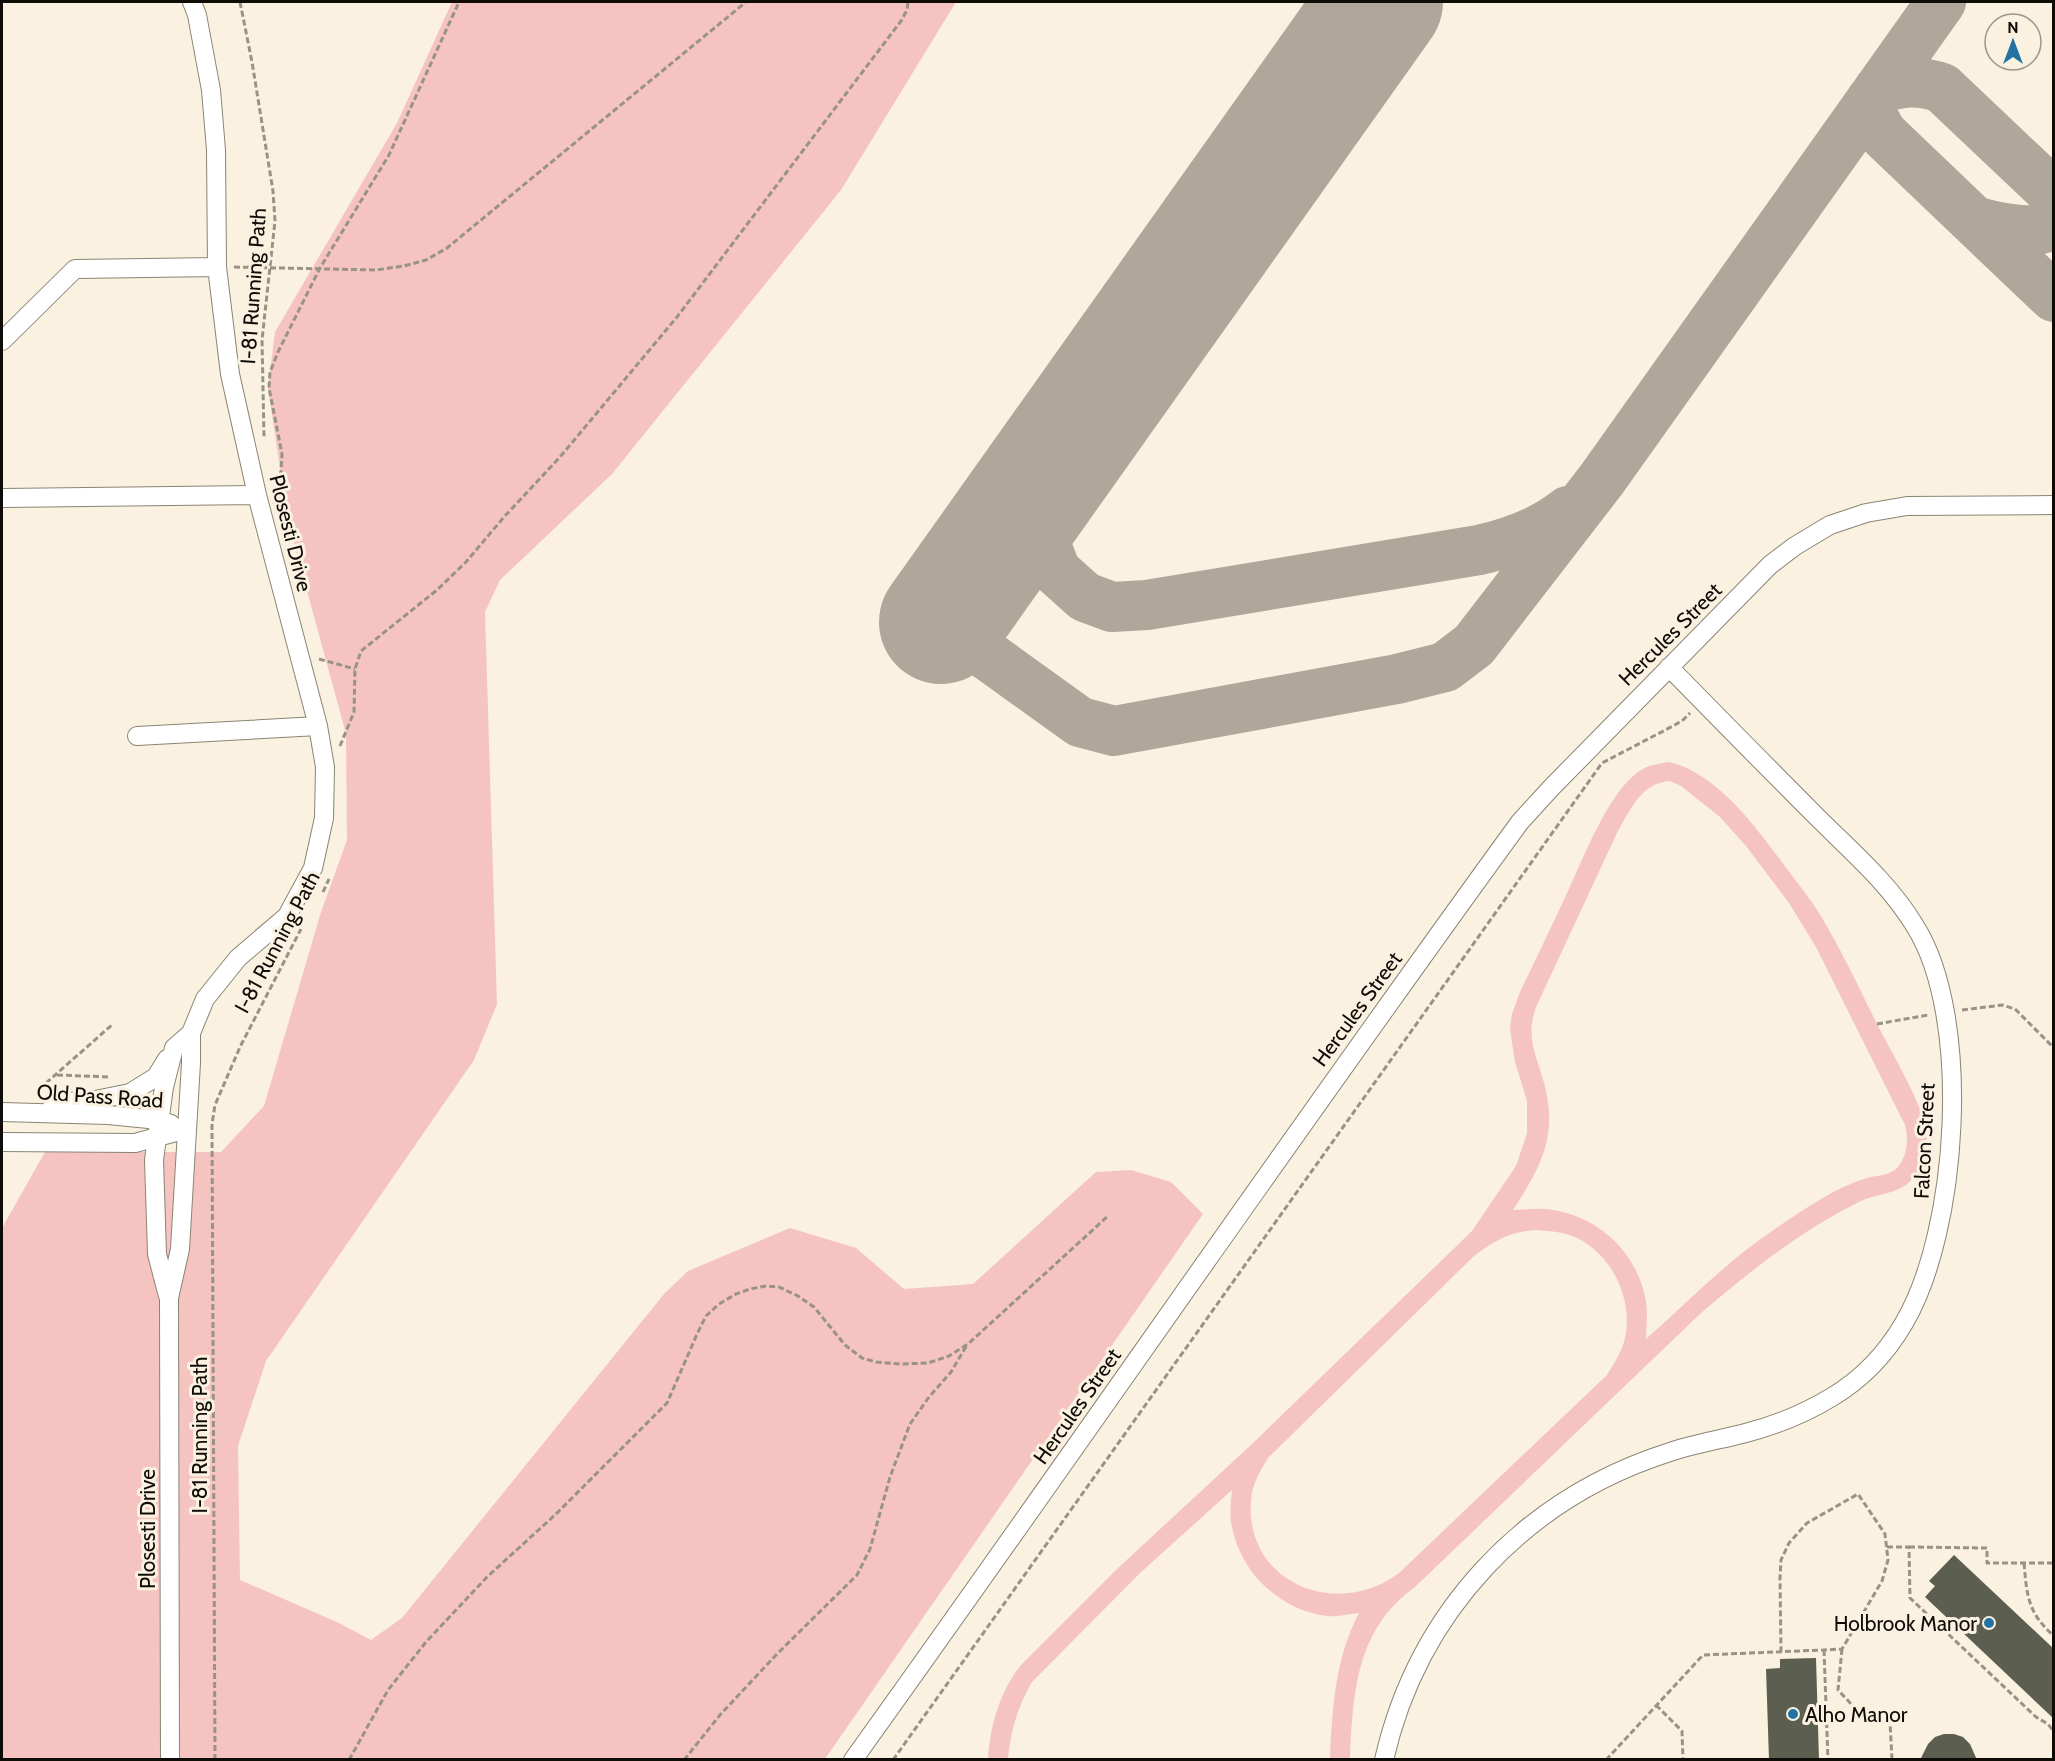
<svg xmlns="http://www.w3.org/2000/svg" width="2055" height="1761" viewBox="0 0 2055 1761" font-family="Cabin,sans-serif">
<rect width="100%" height="100%" fill="#faf1e0"/>
<path fill="#f5c4c0" fill-rule="evenodd" d="M452 2H956L841 190 612 474 500 580 485 612 497 1004 474 1060 266 1361 238 1446 240 1580 339 1623 371 1640 402 1618 664 1294 688 1271 790 1228 856 1248 904 1289 973 1284 1096 1172 1131 1170 1171 1182 1203 1214 825 1759 2 1760V1228L45 1152H221L264 1106 321 912 347 840 346 734 288 521 268 388 275 332 397 123Z
M1669 762C1718 773 1758 830 1787 869 1798 884 1810 898 1819 913 1841 949 1859 988 1878 1026 1893 1055 1916 1093 1925 1124 1929 1140 1925 1158 1917 1172 1905 1195 1879 1192 1859 1202 1800 1231 1749 1272 1700 1314L1415 1587C1356 1629 1353 1693 1350 1759H1330C1332 1710 1335 1658 1359 1613 1349 1614 1338 1617 1327 1616 1280 1610 1241 1573 1232 1527 1229 1514 1231 1502 1232 1490L1139 1574 1032 1682C1018 1706 1010 1732 1008 1759H988C990 1726 1000 1690 1022 1664L1117 1569 1252 1444 1472 1231 1516 1166 1527 1133V1101L1515 1062 1510 1029 1512 1014 1520 992C1536 959 1552 926 1567 893 1584 857 1607 795 1638 772 1647 765 1658 764 1669 762ZM1670 781 1681 786 1720 817 1746 846 1789 903 1816 947 1905 1125C1909 1139 1907 1157 1897 1168 1889 1176 1877 1175 1867 1178 1834 1188 1803 1210 1775 1229 1728 1260 1688 1302 1646 1339 1646 1327 1648 1315 1646 1302 1638 1251 1595 1213 1545 1209 1534 1208 1523 1210 1513 1210 1538 1171 1557 1140 1546 1091 1539 1059 1524 1041 1536 1007L1617 833C1630 810 1641 783 1670 781ZM1536 1230C1547 1231 1558 1231 1569 1235 1607 1247 1632 1293 1626 1333 1624 1348 1615 1362 1607 1375L1399 1573C1337 1620 1244 1583 1251 1500 1252 1485 1260 1471 1268 1458L1474 1256C1496 1240 1509 1232 1536 1230Z"/>
<g fill="none" stroke-linecap="round" stroke-linejoin="round">
<path stroke="#aea79a" stroke-width="50" d="M1879 89C1901 81 1920 80 1942 88L2054 194
M1871 100C1871 114 1876 125 1884 135L1973 220C1987 226 2033 235 2047 227 2050 225 2052 221 2054 219
M1973 220 2054 297
M1050 471 1039 508 1044 540 1056 571 1085 597 1112 607 1147 605 1479 550C1510 543 1542 532 1568 511
M941 622 1080 722 1114 731 1397 679 1445 667 1474 645 1602 479 1941 2"/>
<path stroke="#aea79a" stroke-width="124" d="M941 622 1381 2"/>
</g>
<path fill="#5c5f4f" d="M1954 1555 2054 1649V1719L1925 1597 1935 1586 1929 1581Z
M1816 1658 1819 1760H1769L1766 1669 1780 1668V1659Z
M1944 1734H1954L1963 1737 1970 1744 1977 1760H1920L1928 1744 1935 1737Z"/>
<g fill="none" stroke-linecap="round" stroke-linejoin="round">
<defs>
<path id="minor" d="M2 341 75 269 217 267
M2 498 257 495
M137 736 318 726
M52 1107 67 1102 95 1100 130 1093 156 1077 167 1059
M2 1112 108 1115 159 1120 171 1124
M2 1142 135 1143 187 1129
M168 1296 157 1254 154 1160 164 1087 174 1048 191 1033
M170 1760 169 1298 180 1249 191 1063V1033L205 999 238 958 287 916 313 868 324 818 325 767 318 726 257 495 230 374 217 267 216 150 211 90 197 15 192 2
M853 1760C1077 1448 1294 1132 1520 822L1551 788 1770 565 1795 546 1830 525 1866 513 1907 506 2054 505
M1384 1760C1418 1611 1525 1498 1670 1452 1694 1444 1718 1440 1742 1434 1774 1426 1804 1414 1832 1397 1862 1379 1886 1354 1904 1323 1958 1232 1973 1018 1915 926 1889 883 1851 851 1816 816 1766 766 1718 717 1669 667"/>
</defs>
<use href="#minor" stroke="#8b8474" stroke-width="20"/>
<path stroke="#999286" stroke-width="3" stroke-dasharray="6 3" stroke-linecap="butt" d="M240 2 252 62 273 191 275 221 262 340 264 437
M234 267 376 270 404 266 426 260 447 248 746 2
M279 503 282 454 269 388 270 372 278 352 320 268 389 155 459 2
M319 659 355 669
M340 746 354 712 355 669 361 651 437 590 466 562 504 517 560 457 677 317 901 21 907 10 908 2
M323 892 329 879
M1962 1010 2002 1005 2015 1009 2054 1048
M1877 1024 1928 1015
M57 1075 110 1077
M46 1083 113 1024
M1887 1547H1909L1910 1598 2036 1717 2048 1724 2054 1732
M1909 1547 1987 1548V1563H2054
M2024 1563C2027 1597 2028 1613 2054 1636
M1842 1649 1838 1690 1854 1707 1872 1713 1890 1722 1892 1760
M1824 1650 1828 1760
M1656 1705 1682 1731 1683 1760
M215 1760 212 1124 215 1105 240 1047 301 929
M349 1760 388 1690 426 1642 487 1577 556 1514 667 1403 698 1332 706 1316 719 1304 736 1294 750 1289 766 1286 779 1287 798 1296 814 1307 845 1345 862 1358 876 1362 901 1364 928 1363 949 1356 968 1344 1108 1216
M684 1760 720 1715 776 1655 857 1575 870 1549 890 1477 910 1424 929 1397 951 1372 967 1345
M893 1760 1602 763 1673 726 1683 720 1690 713
M1606 1760 1703 1655 1824 1650 1842 1649 1882 1581 1888 1560 1885 1534 1858 1494 1807 1523 1789 1543 1781 1560 1780 1578 1781 1652"/>
<use href="#minor" stroke="#fff" stroke-width="18"/>
</g>
<g fill="#2272a3" stroke="#faf1e0" stroke-width="2">
<circle cx="1989" cy="1623" r="6"/>
<circle cx="1793" cy="1714" r="6"/>
</g>
<g text-anchor="middle" dominant-baseline="central" stroke-width="6" stroke-linejoin="round" paint-order="stroke">
<g font-size="21" fill="#0f0c07" stroke="#faf1e0">
<text transform="translate(253 286) rotate(-86)">I-81 Running Path</text>
<text transform="translate(291 533) rotate(76)">Plosesti Drive</text>
<text transform="translate(1670 634) rotate(-45)">Hercules Street</text>
<text transform="translate(277 942) rotate(-62)">I-81 Running Path</text>
<text transform="translate(1357 1009) rotate(-54)">Hercules Street</text>
<text transform="translate(100 1096) rotate(4)">Old Pass Road</text>
<text transform="translate(1924 1141) rotate(-87)">Falcon Street</text>
<text transform="translate(1077 1406) rotate(-55)">Hercules Street</text>
<text transform="translate(199 1435) rotate(-90)">I-81 Running Path</text>
<text transform="translate(147 1529) rotate(-90)">Plosesti Drive</text>
</g>
<g font-size="21" fill="#0f0c07" stroke="#faf1e0" text-anchor="end">
<text x="1977" y="1623">Holbrook Manor</text>
<text x="1805" y="1714" text-anchor="start">Alho Manor</text>
</g>
</g>
<rect width="2055" height="1761" fill="none" stroke="#0f0c07" stroke-width="6"/>
<g transform="translate(2013 42)"><circle r="28" fill="#faf1e0" stroke="#9c9589" stroke-width="1.5"/>
<path d="M0-4.5L10 22L0 15L-10 22Z" fill="#2272a3"/>
<text y="-9" font-size="16" font-weight="bold" text-anchor="middle" fill="#0f0c07">N</text>
</g>
</svg>
